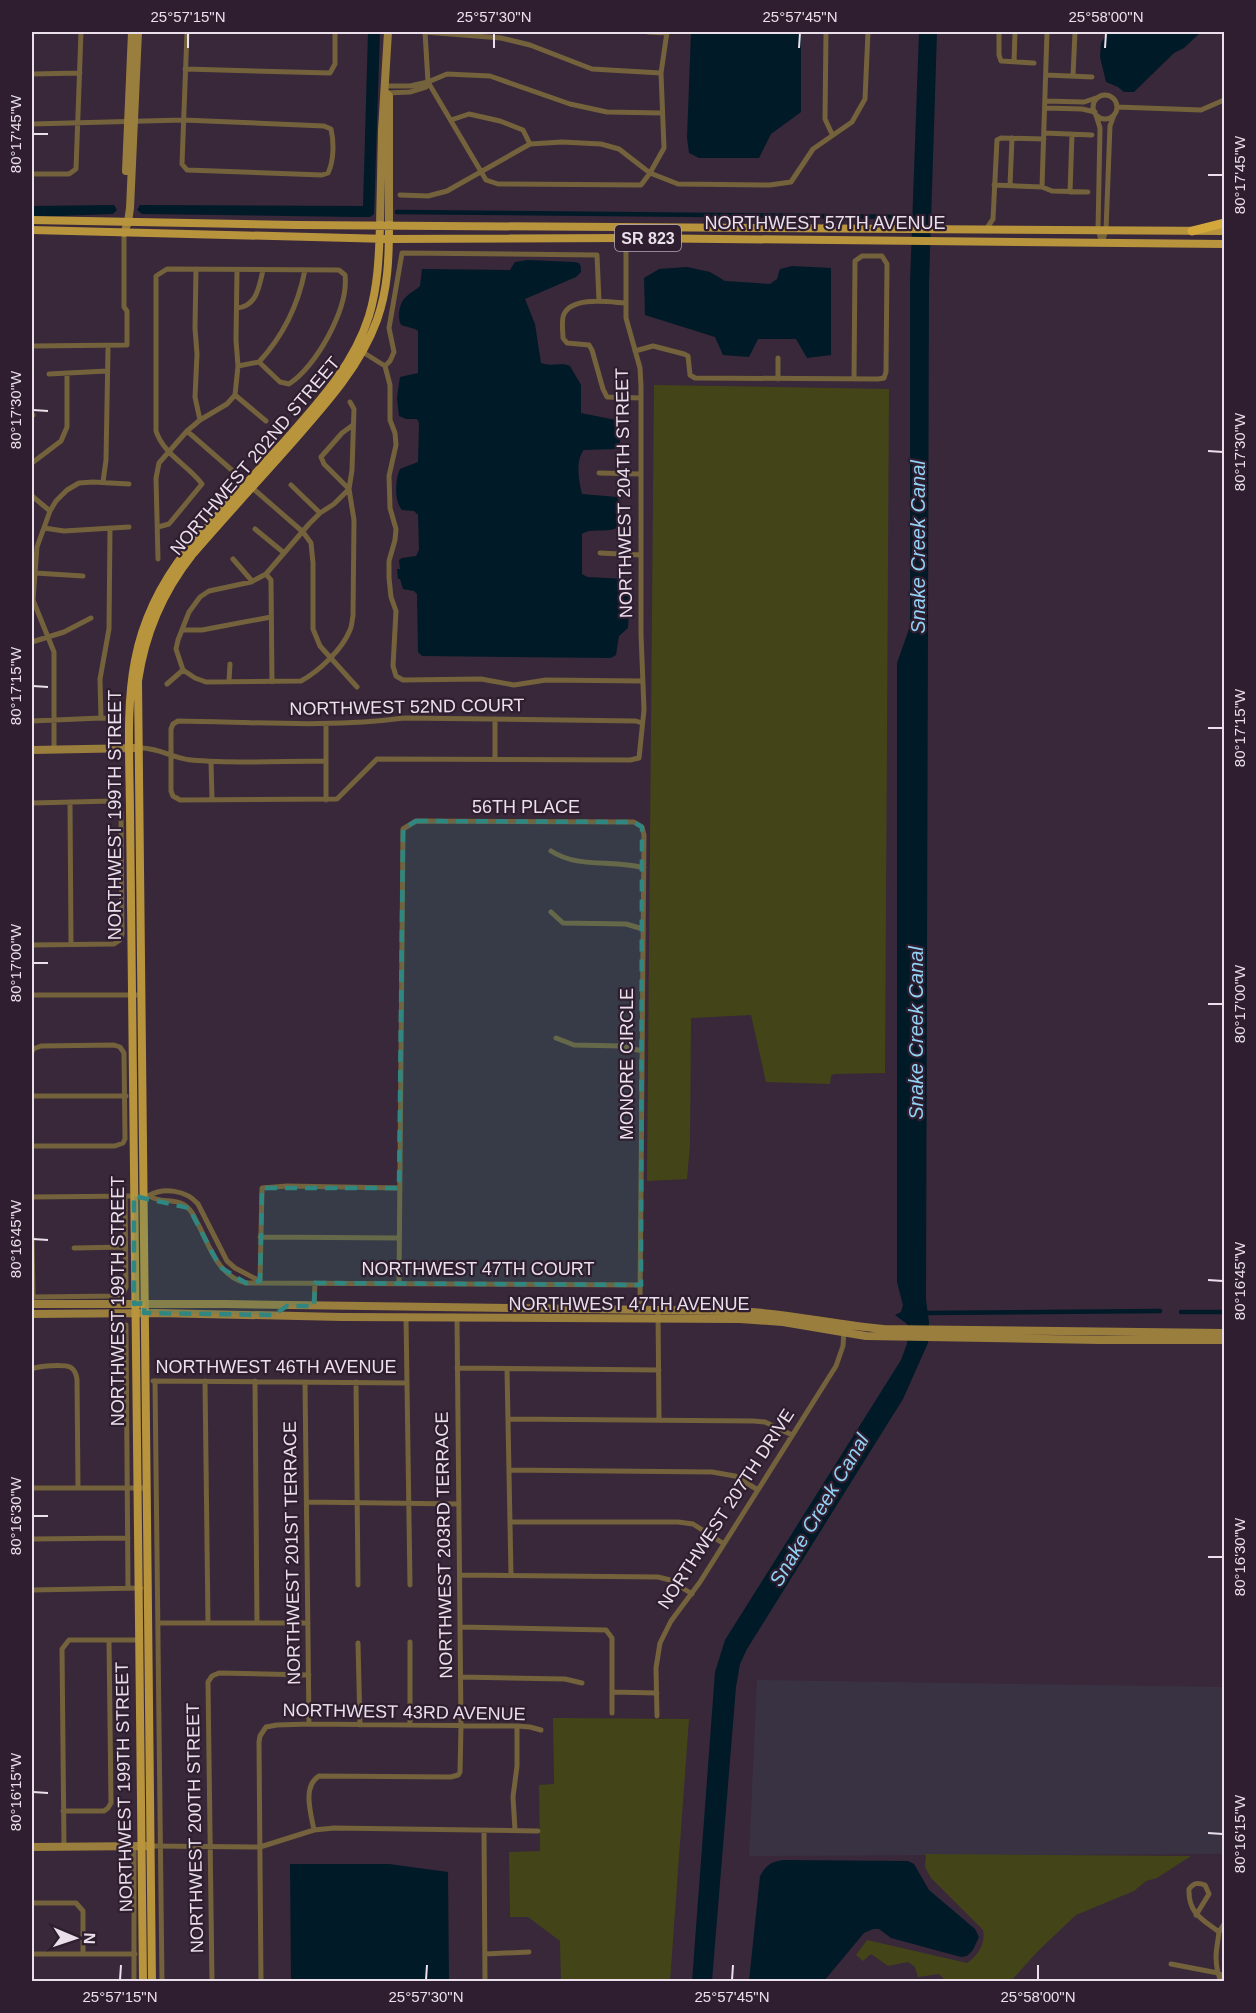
<svg xmlns="http://www.w3.org/2000/svg" width="1256" height="2013" viewBox="0 0 1256 2013" font-family="Arial,sans-serif">
<rect width="100%" height="100%" fill="#382839"/>
<path fill="#393243" d="M757 1680 1224 1687V1854L749 1856Z"/>
<path fill="#434518" d="M654 385 889 389 885 1073 834 1074 831 1076 830 1084 766 1082 751 1015 691 1018 690 1145 687 1179 647 1181Z
M553 1718 689 1719 670 1981H561L560 1941 528 1917H510L509 1852 540 1851 539 1785 554 1784Z
M926 1854 1191 1856 1157 1878 1146 1881 1134 1891 1076 1915 1037 1952 1011 1981 947 1982 939 1974 918 1977 915 1967 908 1962 888 1966 871 1954 863 1961 856 1955 867 1940 967 1963C977 1957 986 1943 983 1930L931 1878 925 1867Z"/>
<path fill="#001a28" d="M368 32H380L374 214 370 217H355L142 214 137 210 140 205 363 206Z
M691 32H801V112L771 134 759 158H699L689 153 687 138Z
M919 32H937L929 284 926 1300 929 1322 928 1343 903 1399 747 1649 740 1664 736 1687 712 1981 692 1982 715 1672 725 1640 901 1360 907 1344V1324L895 1315 901 1312 903 1305 897 1282V663L910 626V283Z
M1108 32H1201L1184 48 1174 53 1134 92H1124L1118 87 1106 82 1100 57 1101 43Z
M114 205 117 210 113 214 32 217V206Z
M528 260 574 262 579 263 581 267V272L576 277 525 299 535 324 541 363C551 367 561 362 570 366L581 385V413L616 420 620 425V446L616 449 584 450C575 460 579 482 582 494L617 497C621 505 622 519 618 527 607 534 593 527 582 534V574L587 577 626 579 630 592 628 628 619 636 616 655 611 658 422 656 418 652 417 594 414 591 403 589 400 579H398L397 569H400L399 560 402 558 416 556 419 550 418 515 414 511 402 510C394 501 395 480 400 469L418 462 419 423 417 419H406L399 416 397 398 400 377 418 373V331L415 329 401 325C397 317 399 302 407 296 411 292 416 290 420 286L422 269 510 270 515 262Z
M792 266 831 268V355L807 358 796 339H758L749 357 723 355 715 337 645 315 644 278 659 269 687 267 710 272 725 281 770 284 777 279 780 269Z
M783 1860 908 1861 914 1864 929 1890 975 1929 979 1937 973 1950 967 1956 961 1957 891 1938 879 1929H873L864 1933 824 1981H749L760 1876C766 1865 771 1862 783 1860Z
M290 1864H389L448 1872 449 1981H291Z"/>
<g fill="none" stroke-linecap="round" stroke-linejoin="round">
<path stroke="#001a28" stroke-width="4.5" d="M397 212 919 217
M1181 1312H1224
M925 1313 1160 1311"/>
<path stroke="#73623b" stroke-width="5" d="M425 32 428 82 486 180 498 184 641 185 650 173 664 148 661 73 667 32
M425 32 501 38 530 45 592 69 661 73
M648 32 667 33
M826 32 825 119 832 134
M999 32V55L1001 61 1034 63
M1014 62 1015 32
M185 69 330 73 335 64V32
M32 74 80 73
M1046 75 1092 77
M1073 76 1075 32
M386 86H410L428 82 447 74 490 76 570 104 607 112 662 113
M386 93 410 92 426 87 428 82
M1093 107a12 12 0 1 1 24 0a12 12 0 1 1-24 0Z
M1045 101 1084 102 1096 98
M1117 107 1201 110 1224 100
M1045 108 1082 109 1095 112
M1096 115 1100 128 1098 230 1102 243
M451 120 469 114 500 121 523 130 530 144
M32 124 183 120 324 126 331 129C334 142 334 161 328 173L322 175 187 170 182 164 187 32
M1044 133 1092 135
M32 174H69L76 169 81 32
M994 185 1042 187 1052 191 1088 192
M1010 185 1012 138
M1042 187 1047 32
M1070 192 1072 134
M400 195 428 196 447 191 530 144 562 142 601 144 619 149 650 173 678 184 770 185 791 182 813 149 852 122 865 99 868 32
M626 227V318L640 368 641 386V634L644 710 639 758 630 760 377 759 337 799 180 800 173 796 171 791V729L173 724 178 721C254 722 329 728 404 718L636 721 642 723
M987 228 993 219 997 140 1001 138 1044 139
M1102 243 1106 230 1110 126 1114 115
M196 269 195 328 197 354 195 397 200 420
M625 303C609 302 573 296 564 314 561 320 563 332 563 338L567 343 589 345 592 350 603 389 607 397 641 398
M237 308C257 306 259 287 263 270
M32 346 127 345V311L124 307V233
M361 351 385 366
M635 351 653 346 684 354 688 356 690 375 695 378 878 379 884 378 886 372 887 264 882 256H862L855 261 854 379
M259 362C284 335 298 306 305 270
M238 366 259 362
M385 366 390 385V420L395 433 396 445 389 476 390 508 396 529 395 540 389 561V578L391 597 396 611 393 666 396 676 403 680 481 679 514 685 546 680 642 681
M385 366 390 361 394 352 389 328 402 253 597 255 599 301
M49 374 107 371
M778 379V358
M235 395 266 421
M32 415H33
M187 431 303 532 311 543 313 563V629L320 646 357 687
M32 463 61 441 67 427V373
M599 473 641 474
M103 482 106 460 108 349
M291 485 320 513
M32 496 50 511
M158 527 169 524 202 484C188 465 164 455 156 431V276L167 269 339 270 345 275C349 308 316 367 289 384L280 382 259 362
M44 528 64 531 129 527
M255 529 283 552
M600 553 641 555
M158 559 156 478 159 463 187 431 200 420 227 404 235 395 238 366 236 340 237 270
M233 559 252 581
M35 573 83 576
M266 574 271 580 272 682
M183 630H202L271 617
M32 642 64 632 91 618
M183 670 195 678 206 682 301 681C319 671 342 650 350 630 352 626 352 620 353 616L354 520 349 489 352 470 354 409 350 402
M183 670 176 649 178 640 189 612 200 597 209 591 251 582 266 574 309 524 320 513 334 504 349 489 324 464 321 457 342 433 353 425
M229 681 230 664
M167 684 183 670
M101 718 100 679 109 629 110 528
M495 719V759
M32 721 101 718 121 719
M326 724V800
M138 748C158 747 172 758 191 760 236 764 281 761 326 761
M54 750V652L33 600 37 547 50 511 56 501 67 490 79 483 93 482 129 484
M211 762 212 799
M70 802 71 944
M32 803 113 801 118 804 121 812 122 934 120 940 114 944 32 945
M551 851C579 869 612 859 644 868
M551 912 563 923 626 924 643 929
M32 995H141
M556 1038 574 1045 621 1046 642 1051
M32 1052 33 1049 41 1046 114 1045 120 1047 124 1053 125 1139 123 1143 115 1146H32
M32 1096H126
M148 1196C164 1187 186 1190 198 1204L227 1261 235 1268 258 1280
M149 1196C161 1204 178 1197 188 1208 193 1212 195 1219 198 1224 210 1247 218 1276 246 1283L641 1285
M32 1197 136 1196
M260 1237 399 1238
M32 1238 33 1297
M74 1248 125 1247
M260 1281 262 1188 287 1186 399 1188
M399 1283 403 829 416 821 634 822 642 827 644 835 640 1302
M32 1297 117 1296 123 1294 126 1287 125 1197
M314 1306 315 1283
M658 1309 659 1420
M406 1317 410 1585
M126 1325 128 1588
M457 1368 659 1370
M32 1369C38 1366 63 1364 70 1367 76 1370 76 1375 77 1379L78 1488
M507 1369 511 1575
M153 1381 407 1383
M155 1381 162 1982
M205 1381 208 1623
M255 1381 257 1623
M305 1382 309 1724
M356 1382 358 1585
M508 1419 754 1421 765 1422 792 1435
M509 1470 712 1472 735 1476 758 1490
M32 1488H146
M307 1502 459 1504
M510 1522H678L693 1524 724 1544
M32 1539 128 1538
M460 1575 658 1577 670 1580 692 1594
M32 1590 141 1588
M158 1623H308
M460 1627 606 1630 612 1638V1713
M410 1642V1725
M358 1643 360 1725
M461 1677 565 1679 582 1683
M612 1692 657 1693
M657 1716 656 1668 660 1643 671 1621 700 1582 836 1366 843 1346 844 1330
M63 1811H104L108 1808 111 1803 109 1640
M314 1830C311 1814 302 1786 319 1776L451 1777 458 1775 460 1772 461 1726 457 1318
M515 1830 513 1797 517 1766V1726
M484 1831 485 1982
M134 1846V1982
M150 1846 260 1847 314 1830 334 1828 538 1831
M64 1847 62 1649 69 1640H140
M32 1903H76L83 1911V1954
M1196 1915 1209 1894 1205 1885C1197 1882 1194 1883 1189 1889 1188 1913 1202 1919 1219 1932 1217 1949 1214 1956 1218 1973L1224 1975
M1219 1932 1224 1924
M32 1954H135
M485 1954 529 1952
M1171 1964 1218 1973 1221 1982
M212 1982 208 1682 212 1676 219 1673 309 1675
M261 1982 259 1742 260 1736 266 1727 277 1725 309 1724 517 1726 530 1727 541 1730"/>
<path stroke="#9a7e3e" stroke-width="8" d="M386 93 389 96V225
M126 171 132 32
M380 225 382 130 388 32
M124 233 128 222 130 208 138 32
M32 750 138 748
M32 1304H226L733 1311C784 1312 833 1325 884 1329L1224 1333
M32 1314 157 1313 342 1317 740 1319 783 1322 866 1336 1100 1340H1224
M32 1847 147 1846"/>
<path stroke="#b8943d" stroke-width="8" d="M32 220 297 225 1224 231
M32 230 389 239 626 238 1224 244
M143 1982 130 811C129 709 119 636 187 550 218 515 250 479 282 444 316 405 353 367 369 316 378 286 379 256 380 225
M152 1982 138 681C145 633 162 593 192 555 224 518 257 482 289 446 323 407 359 369 377 320 388 289 389 258 389 225"/>
<path stroke="#d3a73a" stroke-width="9" d="M1192 231 1224 223"/>
</g>
<path fill="#308681" fill-opacity="0.2" stroke="#308681" stroke-width="4.5" stroke-dasharray="12 8" stroke-linejoin="round" d="M416 821 634 822 642 827 641 1285 315 1283 314 1306H287L274 1315 144 1313 145 1303 134 1304V1196L189 1208 220 1267 246 1283 260 1281 262 1188H399L403 829Z"/>
<path fill="none" stroke="#eadfea" stroke-width="2" d="M188 48V33M494 48V33M799 48 800 33M1105 48 1106 33M33 134H48M1208 175H1223M33 410 48 411M1208 451 1223 452M33 686 48 687M1208 728H1223M33 963H48M1208 1004H1223M33 1239 48 1240M1208 1280 1223 1281M33 1516H48M1208 1557H1223M33 1792 48 1793M1208 1833 1223 1834M120 1980 121 1965M426 1980 427 1965M732 1980 733 1965M1038 1980V1965"/>
<g text-anchor="middle" dominant-baseline="central" stroke-width="4.5" stroke-linejoin="round" paint-order="stroke">
<rect fill="#2e1e2f" stroke="#b2a5b2" stroke-width="1.5" x="615" y="225" width="66" height="26" rx="4.5"/>
<g font-size="16" font-weight="bold" fill="#eadfea">
<text x="648" y="238">SR 823</text>
</g>
<g font-size="18" fill="#eadfea" stroke="#2e1e2f">
<text x="825" y="223">NORTHWEST 57TH AVENUE</text>
<text transform="translate(255 456) rotate(-50)">NORTHWEST 202ND STREET</text>
<text transform="translate(624 493) rotate(-91)">NORTHWEST 204TH STREET</text>
<text transform="translate(407 707) rotate(-1)">NORTHWEST 52ND COURT</text>
<text x="526" y="807">56TH PLACE</text>
<text transform="translate(115 815) rotate(-90)">NORTHWEST 199TH STREET</text>
<text transform="translate(627 1064) rotate(-90)">MONORE CIRCLE</text>
<text x="478" y="1269">NORTHWEST 47TH COURT</text>
<text transform="translate(118 1301) rotate(-90)">NORTHWEST 199TH STREET</text>
<text x="629" y="1304">NORTHWEST 47TH AVENUE</text>
<text x="276" y="1367">NORTHWEST 46TH AVENUE</text>
<text transform="translate(726 1509) rotate(-57)">NORTHWEST 207TH DRIVE</text>
<text transform="translate(444 1545) rotate(-91)">NORTHWEST 203RD TERRACE</text>
<text transform="translate(292 1553) rotate(-91)">NORTHWEST 201ST TERRACE</text>
<text transform="translate(404 1712) rotate(1)">NORTHWEST 43RD AVENUE</text>
<text transform="translate(124 1787) rotate(-91)">NORTHWEST 199TH STREET</text>
<text transform="translate(195 1828) rotate(-91)">NORTHWEST 200TH STREET</text>
</g>
<g font-size="20" font-style="italic" fill="#92d2f5" stroke="#2e1e2f">
<text transform="translate(918 547) rotate(-90)">Snake Creek Canal</text>
<text transform="translate(916 1033) rotate(-90)">Snake Creek Canal</text>
<text transform="translate(819 1510) rotate(-59)">Snake Creek Canal</text>
</g>
</g>
<rect width="1256" height="2013" fill="none" stroke="#2e1e2f" stroke-width="66"/>
<g transform="translate(75 1938) rotate(92)" stroke="#2e1e2f" stroke-width="4.5" paint-order="stroke">
<path d="M0-4.5L10 22L0 15L-10 22Z" fill="#eadfea"/>
<text y="-9" font-size="16" font-weight="bold" text-anchor="middle" fill="#eadfea">N</text>
</g>
<rect x="33" y="33" width="1190" height="1947" fill="none" stroke="#eadfea" stroke-width="2"/>
<g font-size="15" text-anchor="middle" fill="#eadfea">
<text x="188" y="22">25°57'15"N</text>
<text x="494" y="22">25°57'30"N</text>
<text x="800" y="22">25°57'45"N</text>
<text x="1106" y="22">25°58'00"N</text>
<text transform="translate(16 134) rotate(-90)" y="5">80°17'45"W</text>
<text transform="translate(1240 175) rotate(-90)" y="5">80°17'45"W</text>
<text transform="translate(16 410) rotate(-90)" y="5">80°17'30"W</text>
<text transform="translate(1240 452) rotate(-90)" y="5">80°17'30"W</text>
<text transform="translate(16 686) rotate(-90)" y="5">80°17'15"W</text>
<text transform="translate(1240 728) rotate(-90)" y="5">80°17'15"W</text>
<text transform="translate(16 963) rotate(-90)" y="5">80°17'00"W</text>
<text transform="translate(1240 1004) rotate(-90)" y="5">80°17'00"W</text>
<text transform="translate(16 1239) rotate(-90)" y="5">80°16'45"W</text>
<text transform="translate(1240 1281) rotate(-90)" y="5">80°16'45"W</text>
<text transform="translate(16 1516) rotate(-90)" y="5">80°16'30"W</text>
<text transform="translate(1240 1557) rotate(-90)" y="5">80°16'30"W</text>
<text transform="translate(16 1792) rotate(-90)" y="5">80°16'15"W</text>
<text transform="translate(1240 1834) rotate(-90)" y="5">80°16'15"W</text>
<text x="120" y="2002">25°57'15"N</text>
<text x="426" y="2002">25°57'30"N</text>
<text x="732" y="2002">25°57'45"N</text>
<text x="1038" y="2002">25°58'00"N</text>
</g>
</svg>
